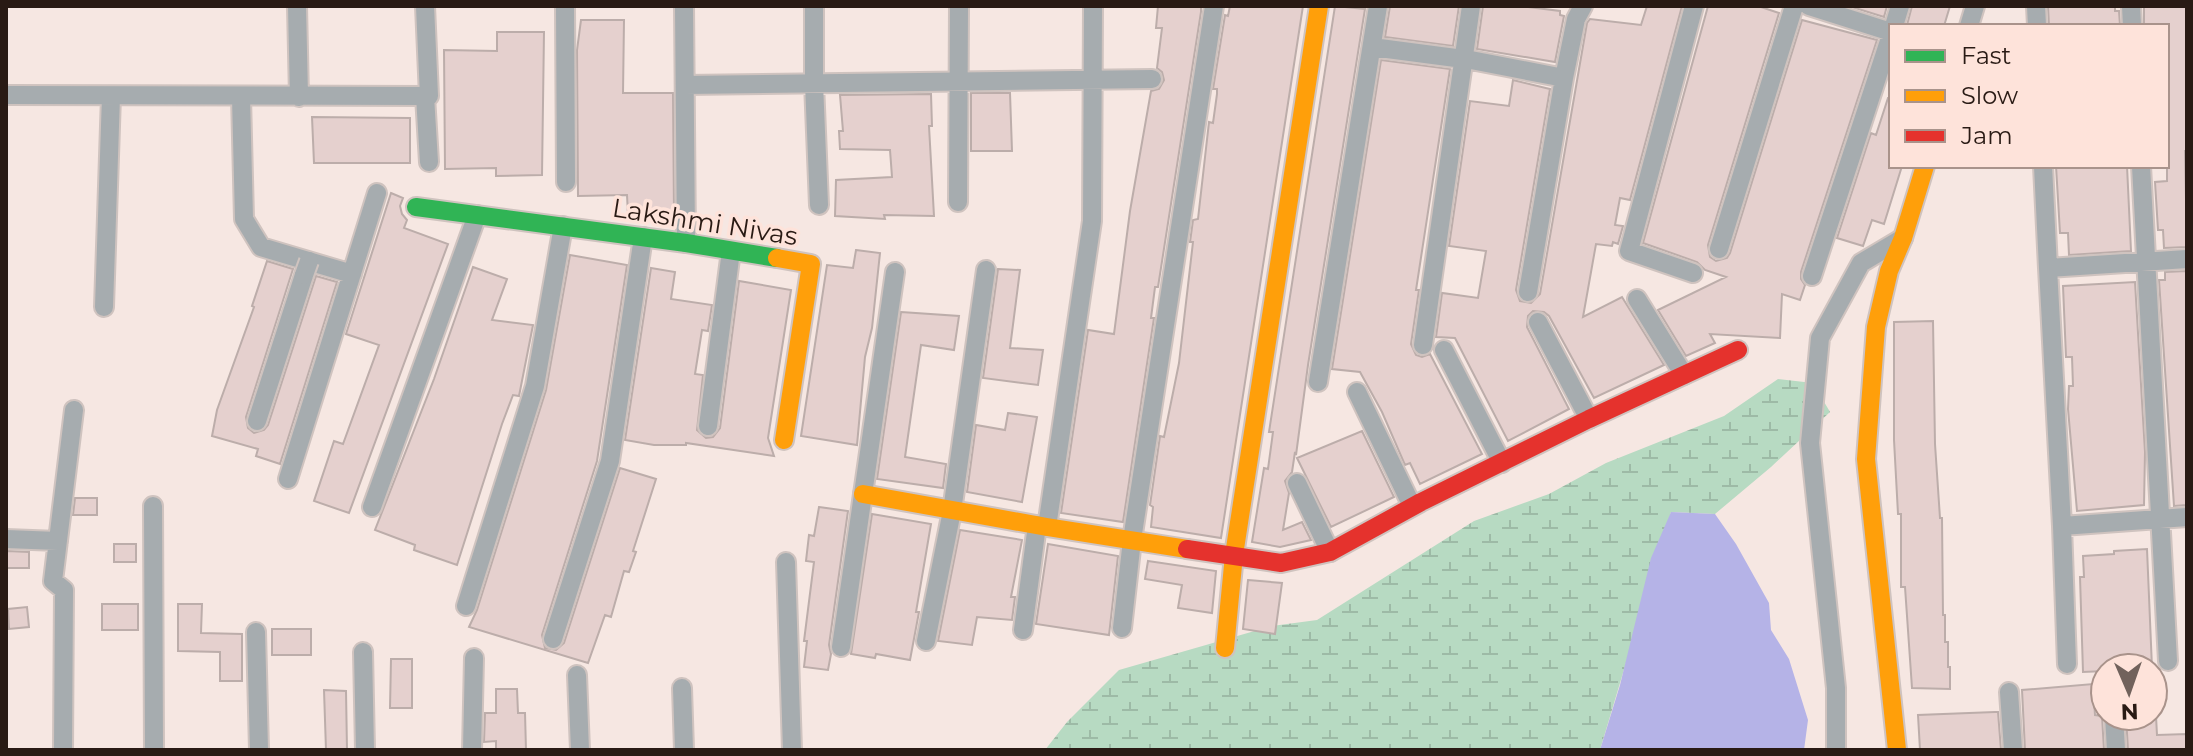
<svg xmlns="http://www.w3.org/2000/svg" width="2193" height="756" viewBox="0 0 2193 756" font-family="Montserrat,sans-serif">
<defs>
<pattern id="wetland-marsh" width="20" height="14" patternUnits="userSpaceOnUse" patternTransform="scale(2)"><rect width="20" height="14" fill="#b7dac2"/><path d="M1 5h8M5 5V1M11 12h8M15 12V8" fill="none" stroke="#9dbaa6"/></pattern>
</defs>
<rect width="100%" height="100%" fill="#f6e7e2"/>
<path fill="url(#wetland-marsh)" d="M1778 379 1813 383 1830 412 1771 467 1715 514 1671 512 1600 750H1045L1067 722 1119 670 1272 626 1317 620 1474 521 1549 494 1606 463 1724 416Z"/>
<path fill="#b5b3e7" d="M1671 512 1715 514 1736 544 1769 603 1771 630 1789 659 1808 720 1804 750H1600L1620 685 1651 558Z"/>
<path fill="#e5d0ce" stroke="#bcadaa" stroke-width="2" d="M1158 6H1201V12L1158 287H1155L1151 318H1154L1123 522 1061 513 1088 330 1114 334 1130 211 1151 91 1159 89 1164 80 1162 72 1157 68 1162 28H1156Z
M1230 6H1303L1221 538 1151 527 1153 507 1150 505 1160 436 1164 437 1179 363 1193 242H1190L1193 220 1198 219 1209 122 1213 123 1217 94V89H1213L1225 15 1228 16Z
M1335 6 1365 9 1308 365 1296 455 1295 452 1292 472 1285 481 1289 493 1283 530 1302 522 1311 540 1280 547 1252 542 1264 468 1268 469 1273 432H1269Z
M1390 6H1459L1453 46 1385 37Z
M1483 6H1520L1560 11V15L1564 16 1555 62 1477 49Z
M1647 6H1682L1630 200 1620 198 1615 225 1623 226 1618 244 1613 242 1612 246 1596 244 1583 317 1622 297 1664 365 1594 398 1549 316 1544 312 1533 311 1528 316 1527 327 1569 409 1508 441 1455 338 1436 337 1442 293 1478 298 1486 251 1449 246 1470 101 1509 106 1513 80 1550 89 1516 290 1520 301 1531 303 1540 294 1587 23 1590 19 1641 25Z
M1708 6H1758L1779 13 1708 245 1710 257 1716 261 1727 258 1730 253 1802 20 1877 40 1801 272V279L1805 285 1800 300 1782 294 1780 338 1710 334 1715 343 1686 356 1658 310 1726 277 1705 270 1697 262 1643 243Z
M1857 6H1887L1884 17 1852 7Z
M1912 6H1950L1944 26H1911L1907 25Z
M2048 6H2115V11H2119L2120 26H2049Z
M2144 6H2187V151H2185L2187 247 2164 248 2163 230H2158L2155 182 2167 181V26H2144Z
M581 20H624L623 93H673L674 215H628L627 195 578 196 577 50Z
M497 32H544L542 175 496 176V168L445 169 444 50 497 51Z
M1381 60 1450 69 1416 290H1419L1411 344 1416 355 1422 357 1430 354 1482 454 1420 484 1410 463 1405 465 1382 412 1360 372 1332 369Z
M971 93H1010L1012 151H971Z
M931 94 932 126H929L934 216 884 215 885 219 835 216 836 180 892 177 890 150 840 149 839 131H843L840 95Z
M1888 98H1891V166H1902L1884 224 1872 220 1863 246 1837 238 1871 133 1876 135Z
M312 117 410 118V163H314Z
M2056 166H2127L2131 251 2069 255 2068 233H2060Z
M391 193 403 198 400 206 402 214 407 220 404 228 448 244 349 513 314 501 334 441 343 444 379 345 346 334Z
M856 250 880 253 872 328 865 357 857 445 801 436 827 265 853 268Z
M570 255 627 265 597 461 542 635 545 648 556 650 564 643 620 468 656 479 633 551 636 552 629 572 624 571 611 617 605 615 588 663 469 627 477 610 546 390Z
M267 261 293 269 246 417 248 428 254 433 264 430 268 425 316 276 337 282 280 464 256 456 258 449 212 436 217 410 254 307 252 306Z
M473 267 507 279 492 320 533 325 519 396 513 395 502 424 457 565 414 550 415 545 375 530 434 379Z
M651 268 675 272 671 299 712 305 708 331 702 330 695 374 703 375 697 430 706 438 713 437 720 428 739 281 791 290 768 438 774 456 686 443V445H654L625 440Z
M998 269 1020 270 1010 348 1043 350 1038 385 983 378Z
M2187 271V505L2174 506 2159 280H2165V272Z
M2135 282 2145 452 2144 505 2077 511 2068 409 2069 386H2073L2072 357H2066L2063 286Z
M901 312 959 316 954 350 921 345 905 457 946 464 943 488 877 479Z
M1933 321 1935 444 1940 518H1942L1943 615H1945V642H1948V667H1950V689L1912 688 1905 587H1901V514H1898L1894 440V322Z
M1008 413 1037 417 1022 502 967 492 976 425 1005 430Z
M1362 431 1394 497 1331 527 1297 458Z
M75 498H97V515H73Z
M819 507 848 511 829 645 831 654 828 670 804 667 807 641H804L814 562 806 561 809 535 814 536Z
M872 514 931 524 916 612H919L910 660 876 654 875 658 851 654Z
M960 530 1022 540 1011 597H1015L1012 620 977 617 972 645 938 641Z
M114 544H136V562H114Z
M1048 544 1118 556 1109 635 1036 624Z
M2147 549 2152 668H2105V671L2083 672 2080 577H2084L2083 556 2114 554V551Z
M7 551 29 552V568H7Z
M1148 561 1216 571 1212 613 1178 608 1182 585 1145 579Z
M1248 580 1282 583 1275 634 1243 629Z
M102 604H138V630H102Z
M178 604H202L201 633 242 634V681H220V652L178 651Z
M27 607 29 627 9 629 8 609Z
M272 629H311V655H272Z
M391 659H412V708H390Z
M2093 684 2095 715 2102 716 2104 750H2025L2022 690Z
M496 689H517L518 713H525L526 750H496V741L484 742 485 713H496Z
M324 690 346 691 347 750H326Z
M1995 712H1998L2001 750H1920L1918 715Z
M2126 716H2156L2157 735 2187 734V750H2128Z"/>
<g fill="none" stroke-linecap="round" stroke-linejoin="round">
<defs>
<path id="street" d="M297 6 299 97
M565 6 566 182
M684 6 686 243
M814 6V83L819 205
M1809 6 1891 32
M2036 6 2037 26
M2131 6 2132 26
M1894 26 1900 6
M1969 26 1975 6
M1372 47 1471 60 1564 78
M685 85 1152 79
M6 95 429 96 425 6
M425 96 429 162
M241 97 244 219 261 247 352 274
M2043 166 2048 268
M2141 166 2168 661
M958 202 959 6
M1719 249 1794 6
M2187 259 2048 268 2062 526 2187 517
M1693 273 1629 251 1694 6
M1812 276 1891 35
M1528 292 1564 78 1576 19 1583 6
M1637 299 1684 375
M104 307 111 96
M1538 322 1589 419
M1423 345 1471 6
M1444 350 1502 463
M1318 382 1378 6
M1357 392 1412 506
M257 421 304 275
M708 426 731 251
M288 479 377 193
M1297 483 1330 552
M153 506 154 750
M372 507 477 215
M2062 526 2067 664
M1047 527 1092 221 1093 6
M6 539 58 541
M786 562 792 750
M466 606 535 386 563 226
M1122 628 1132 540 1214 6
M1023 630 1037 525
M256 632 259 750
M553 639 610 461 643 237
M926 641 952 511 986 270
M841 647 895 272
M363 652 365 750
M577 675 580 750
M682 688 684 750
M2009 692 2013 750
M2114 716 2116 750
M63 750 64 590 53 581 74 410
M472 750 474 658
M1836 750V688L1810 443 1820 338 1861 263 1903 238"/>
<path id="fast" d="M416 207 686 243 777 258"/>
<path id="slow" d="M777 258 811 264 784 440
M863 494 1047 527 1187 549
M1225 648 1234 555 1319 6
M1897 750 1866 459 1876 327 1889 271 1903 238 1925 166"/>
<path id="jam" d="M1187 549 1281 563 1330 552 1421 502 1589 419 1738 350"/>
</defs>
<use href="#street" stroke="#cfc3bf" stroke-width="22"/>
<use href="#fast" stroke="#cfc3bf" stroke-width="22"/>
<use href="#slow" stroke="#cfc3bf" stroke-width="22"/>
<use href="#jam" stroke="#cfc3bf" stroke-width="22"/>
<use href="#street" stroke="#a6acaf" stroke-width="18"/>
<use href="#fast" stroke="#30b455" stroke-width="18"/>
<use href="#slow" stroke="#ff9f0a" stroke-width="18"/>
<use href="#jam" stroke="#e5322d" stroke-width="18"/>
<defs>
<path id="street-bridge" d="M304 275 309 261"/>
</defs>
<use href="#street-bridge" stroke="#cfc3bf" stroke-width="22" stroke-linecap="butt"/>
<use href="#street-bridge" stroke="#a6acaf" stroke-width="18"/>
</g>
<g text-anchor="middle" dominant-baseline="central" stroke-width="7" stroke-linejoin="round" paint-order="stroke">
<g font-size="26" fill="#291a14" stroke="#fee3da">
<text transform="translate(705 222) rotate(9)">Lakshmi Nivas</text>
</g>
</g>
<rect width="2193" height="756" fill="none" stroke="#291a14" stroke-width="16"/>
<rect x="1889" y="24" width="280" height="144" fill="#fee3da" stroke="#a9938b" stroke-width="2"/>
<rect x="1905" y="50" width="40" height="12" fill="#30b455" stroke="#a9938b" stroke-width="2"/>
<text x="1961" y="64" font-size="24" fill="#291a14">Fast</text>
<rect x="1905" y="90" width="40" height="12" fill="#ff9f0a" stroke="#a9938b" stroke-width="2"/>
<text x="1961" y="104" font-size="24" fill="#291a14">Slow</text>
<rect x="1905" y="130" width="40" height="12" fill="#e5322d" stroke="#a9938b" stroke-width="2"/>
<text x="1961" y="144" font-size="24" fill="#291a14">Jam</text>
<g transform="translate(2129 692) rotate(178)"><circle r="38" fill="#fee3da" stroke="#a9938b" stroke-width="2"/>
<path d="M0-6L14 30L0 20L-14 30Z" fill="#71625c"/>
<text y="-12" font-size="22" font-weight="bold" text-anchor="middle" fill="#291a14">N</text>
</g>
</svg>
